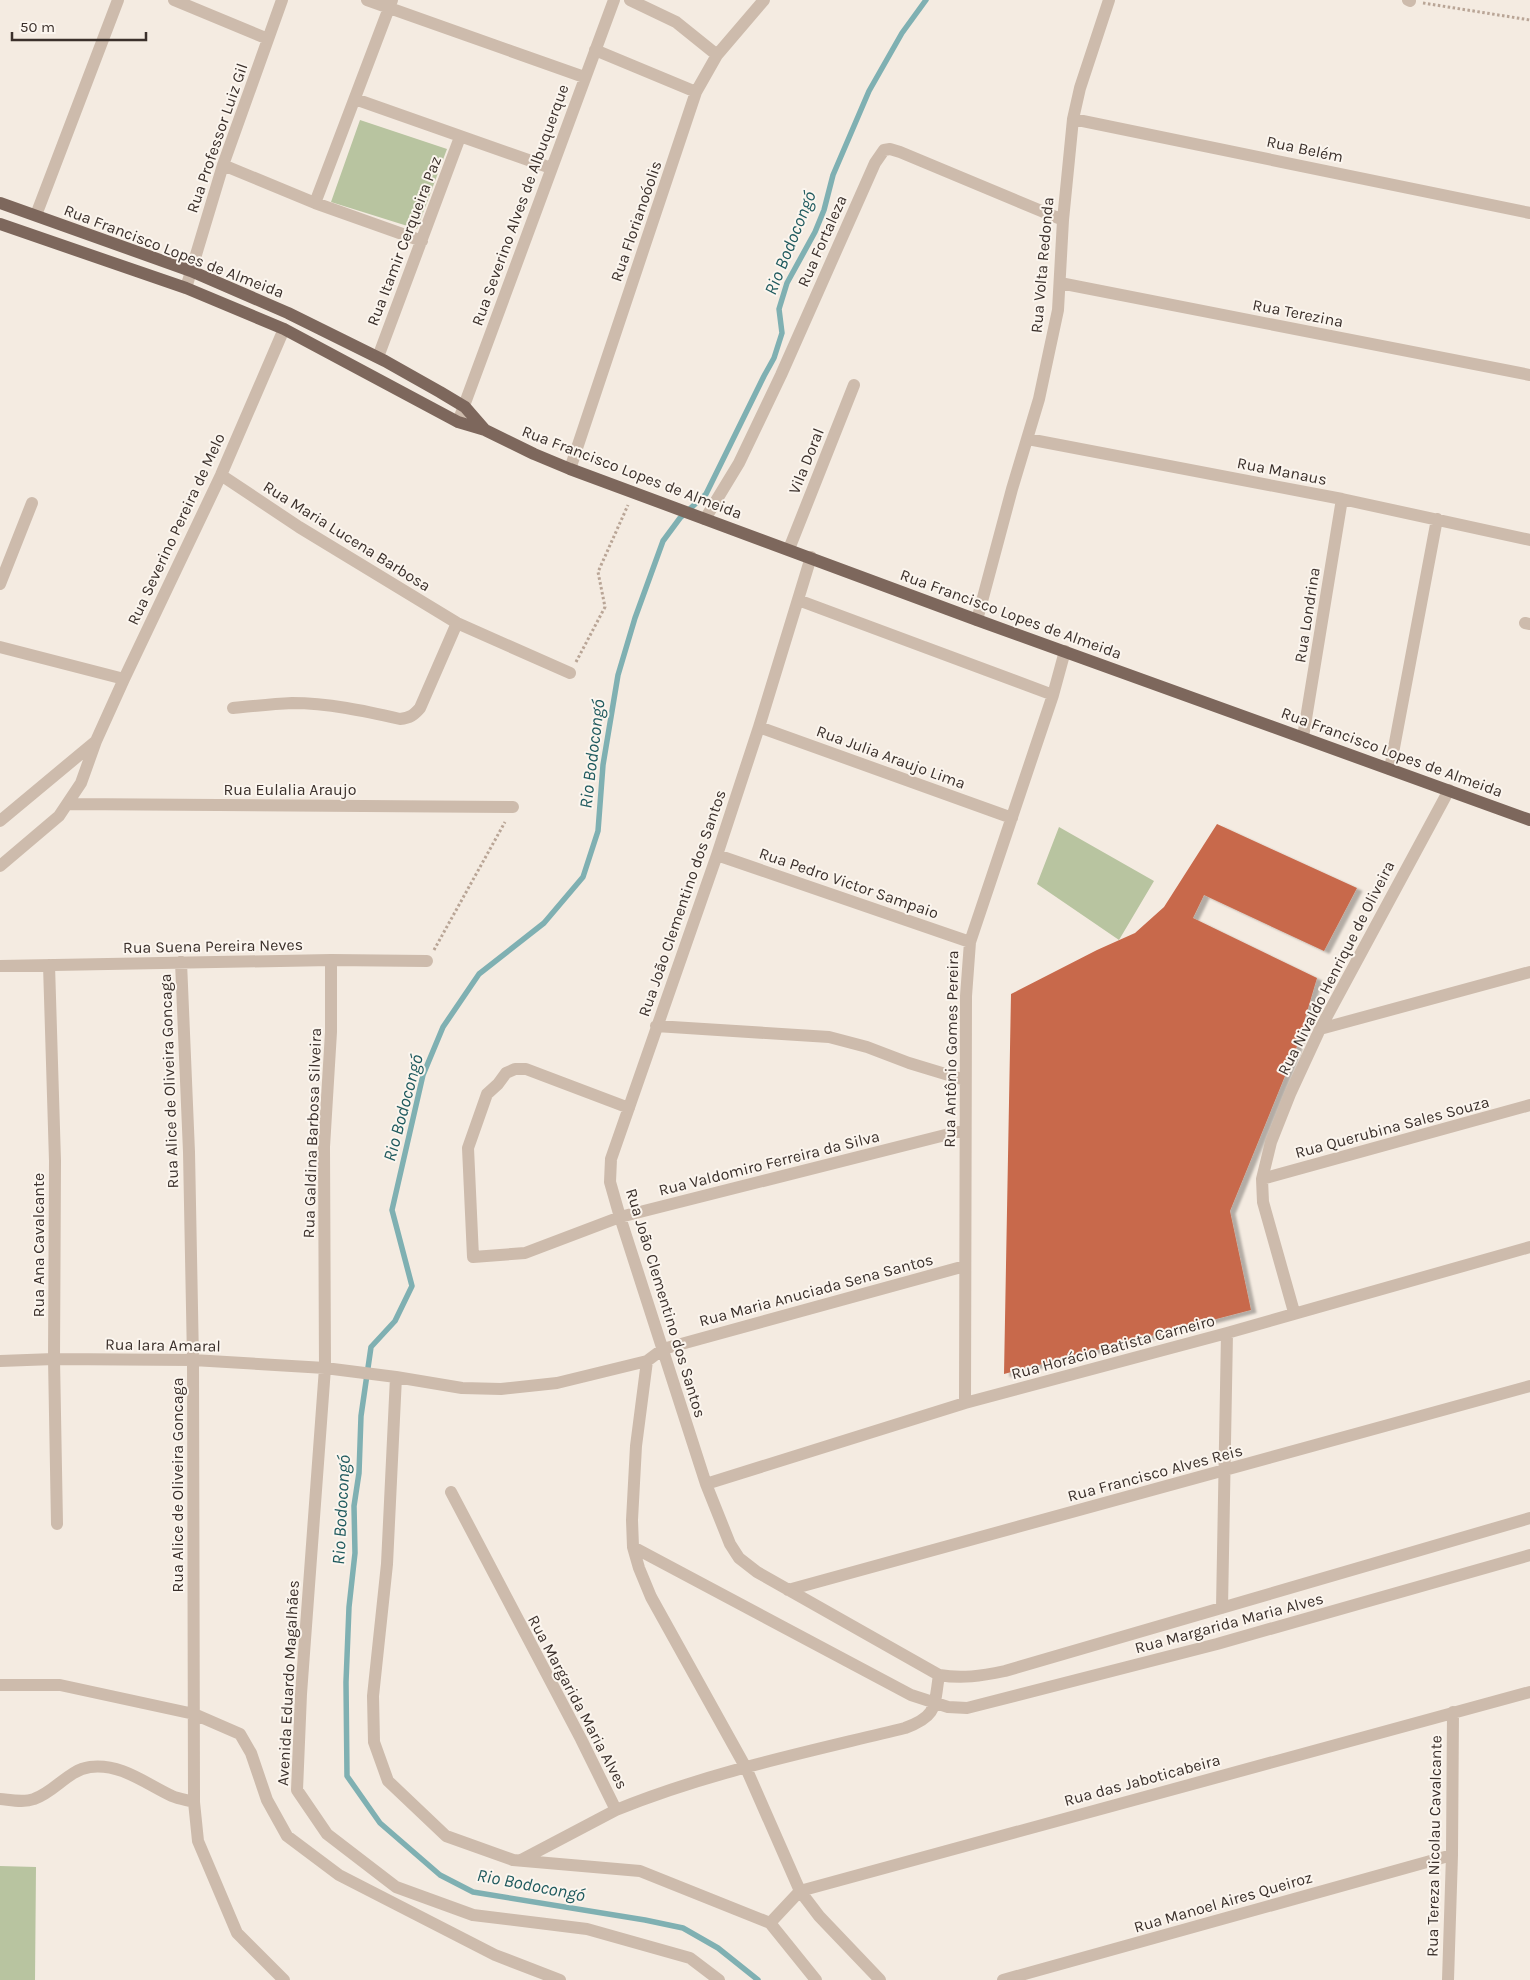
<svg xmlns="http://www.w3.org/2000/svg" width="1530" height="1980" viewBox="0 0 1530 1980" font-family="Karla,sans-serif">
<defs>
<filter id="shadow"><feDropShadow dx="5.5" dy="3" stdDeviation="1" flood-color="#0004"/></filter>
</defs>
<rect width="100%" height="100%" fill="#f4ebe1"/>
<path fill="#b8c4a0" d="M360 120 447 149 417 229 331 202Z
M1059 827 1154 881 1119 940 1037 884Z
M0 1866 36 1867 35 1980H0Z"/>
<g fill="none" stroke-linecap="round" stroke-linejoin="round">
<path stroke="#7fb0b2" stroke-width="5.5" d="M758 1980 718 1948 683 1928 645 1920 473 1892 440 1875 380 1823 347 1776 346 1682 349 1607 355 1553 354 1506 359 1473 361 1416 371 1347 395 1321 412 1286 392 1210 423 1075 443 1027 479 974 544 923 583 877 598 831 603 765 618 675 635 618 663 541 680 518 706 494 764 376 774 358 782 333 779 309 787 283 815 232 824 210 833 175 869 91 902 33 926 0"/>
</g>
<path fill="#c8694b" filter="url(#shadow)" d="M1217 824 1357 888 1324 951 1204 895 1193 918 1317 978 1296 1049 1230 1211 1251 1310 1004 1374 1011 994 1097 950 1135 933 1164 907Z"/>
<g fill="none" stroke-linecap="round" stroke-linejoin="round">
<path stroke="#b9a596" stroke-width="3" stroke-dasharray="2.5 2.5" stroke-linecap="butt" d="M1423 3 1530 20
M576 662 605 607 598 572 628 505
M434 950 505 822"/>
<path stroke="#cdbbac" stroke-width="12" d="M174 0 268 39
M367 0 584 77
M630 0 676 22 717 55
M1408 0 1410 1
M595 50 696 92
M355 99 551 168
M1073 119 1530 213
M223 165 315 203 422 241
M315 203 392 0
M36 215 118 0
M1060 283 1530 375
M186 288 223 165 282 0
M378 357 460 137
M458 422 614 0
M1028 439 1342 499 1530 540
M570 469 696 92 717 55 764 0
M221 475 299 527 457 623 570 673
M705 519 739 463 781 375 875 163 884 150 890 149 900 152 1063 220
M789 549 854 385
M811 557 759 727 717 855 611 1159 610 1182 620 1217 706 1484 730 1544 739 1558 757 1572 939 1675C962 1679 981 1676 1005 1671L1530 1518
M0 584 32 503
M798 600 1053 695
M977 620 1012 489 1039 399 1049 352 1058 310 1063 220 1073 119 1080 88 1109 0
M1525 623 1530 624
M0 647 124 679
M233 708C253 706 272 704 292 703 328 703 365 711 400 719 410 718 414 715 420 708L457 623
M759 727 1012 818
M1303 737 1342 499
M1390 769 1437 519
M68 804 513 807
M0 821 96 741
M717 855 970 942
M0 866 59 816 81 783 96 741 124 679 221 475 284 329
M331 960V1032L324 1147 325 1368 301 1694 297 1790 327 1834 396 1887 473 1915 587 1929 690 1958 719 1980
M181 962 189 1152 193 1360 194 1802 198 1841 237 1933 284 1980
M49 965 55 1161 54 1359 57 1524
M0 966 331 960 427 961
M656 1026 829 1037 867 1047 909 1063 965 1080
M1320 1029 1530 972
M629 1108 526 1069H515L506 1073 498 1084 487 1094 468 1148 473 1257 525 1253 620 1217 965 1130
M1262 1179 1530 1105
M1294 1312 1263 1202 1262 1179 1271 1142 1290 1094 1320 1029 1449 790
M0 1361 54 1359 193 1360 325 1368 396 1377 462 1388 501 1389 557 1383 647 1361 663 1349 965 1266
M647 1361 636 1446 632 1520 633 1547 639 1568 651 1597 746 1768 800 1891 1530 1692
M396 1377 387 1564 373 1696 374 1742 388 1781 446 1836 513 1860 640 1871 770 1923 816 1980
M965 1403 966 996 970 942 1053 695 1065 651
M706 1484 965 1403 1227 1333 1530 1247
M451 1492 581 1739 616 1810C709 1772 808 1752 905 1728 938 1716 934 1706 939 1675
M633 1547 911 1695 948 1707 967 1708 1217 1644 1530 1555
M788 1590 1530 1386
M1222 1608 1227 1333
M0 1685H60L194 1714 240 1734 251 1753 267 1800 287 1836 339 1875 495 1955 560 1980
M0 1799C11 1800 24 1803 34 1799 55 1792 68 1770 90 1767 121 1763 146 1784 172 1796 179 1799 187 1800 194 1802
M521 1860 616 1810
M770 1923 800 1891 819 1916 880 1980
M1003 1980 1452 1855
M1448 1980 1452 1855 1453 1712"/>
<path stroke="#7d675c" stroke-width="12" d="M0 203 191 271 288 313 385 361 440 392 465 407 485 430
M0 224 186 288 284 329 458 422 485 430 534 454 570 469 977 620 1530 820"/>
</g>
<g text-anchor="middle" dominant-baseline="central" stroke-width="4" stroke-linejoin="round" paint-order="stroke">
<g font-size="16" fill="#3b302b" stroke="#fbf5ee">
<text transform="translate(217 138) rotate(-71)">Rua Professor Luiz Gil</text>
<text transform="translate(1305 149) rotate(12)">Rua Belém</text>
<text transform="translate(520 205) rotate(-70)">Rua Severino Alves de Albuquerque</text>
<text transform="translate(636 221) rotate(-71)">Rua Florianoóolis</text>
<text transform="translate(404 241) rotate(-69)">Rua Itamir Cerqueira Paz</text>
<text transform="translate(822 241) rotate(-66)">Rua Fortaleza</text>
<text transform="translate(174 251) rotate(21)">Rua Francisco Lopes de Almeida</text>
<text transform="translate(1042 265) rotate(-85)">Rua Volta Redonda</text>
<text transform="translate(1298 313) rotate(11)">Rua Terezina</text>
<text transform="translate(806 461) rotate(-68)">Vila Doral</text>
<text transform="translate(1282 471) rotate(11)">Rua Manaus</text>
<text transform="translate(632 472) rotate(21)">Rua Francisco Lopes de Almeida</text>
<text transform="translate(176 529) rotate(-65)">Rua Severino Pereira de Melo</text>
<text transform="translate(347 536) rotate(32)">Rua Maria Lucena Barbosa</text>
<text transform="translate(1011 614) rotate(20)">Rua Francisco Lopes de Almeida</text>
<text transform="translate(1307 615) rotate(-81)">Rua Londrina</text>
<text transform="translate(1392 752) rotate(20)">Rua Francisco Lopes de Almeida</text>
<text transform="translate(891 757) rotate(20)">Rua Julia Araujo Lima</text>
<text x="290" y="789">Rua Eulalia Araujo</text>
<text transform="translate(849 883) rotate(19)">Rua Pedro Victor Sampaio</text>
<text transform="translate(682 903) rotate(-71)">Rua João Clementino dos Santos</text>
<text transform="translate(213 946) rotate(-1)">Rua Suena Pereira Neves</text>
<text transform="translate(1336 968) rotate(-63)">Rua Nivaldo Henrique de Oliveira</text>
<text transform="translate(951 1049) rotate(-89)">Rua Antônio Gomes Pereira</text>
<text transform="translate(169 1081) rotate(-92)">Rua Alice de Oliveira Goncaga</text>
<text transform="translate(1392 1127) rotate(-15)">Rua Querubina Sales Souza</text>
<text transform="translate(312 1133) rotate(-88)">Rua Galdina Barbosa Silveira</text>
<text transform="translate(769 1163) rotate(-14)">Rua Valdomiro Ferreira da Silva</text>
<text transform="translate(38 1245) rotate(-90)">Rua Ana Cavalcante</text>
<text transform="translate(816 1290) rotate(-15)">Rua Maria Anuciada Sena Santos</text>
<text transform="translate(666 1303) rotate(73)">Rua João Clementino dos Santos</text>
<text transform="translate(163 1345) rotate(1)">Rua Iara Amaral</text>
<text transform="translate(1113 1347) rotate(-15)">Rua Horácio Batista Carneiro</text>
<text transform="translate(1155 1473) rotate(-15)">Rua Francisco Alves Reis</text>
<text transform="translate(177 1485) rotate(-90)">Rua Alice de Oliveira Goncaga</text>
<text transform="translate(1229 1623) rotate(-15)">Rua Margarida Maria Alves</text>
<text transform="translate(288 1683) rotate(-87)">Avenida Eduardo Magalhães</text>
<text transform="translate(578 1702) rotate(62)">Rua Margarida Maria Alves</text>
<text transform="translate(1142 1780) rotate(-15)">Rua das Jaboticabeira</text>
<text transform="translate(1434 1846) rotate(-89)">Rua Tereza Nicolau Cavalcante</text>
<text transform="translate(1223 1902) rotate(-16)">Rua Manoel Aires Queiroz</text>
</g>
<g font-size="18" font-style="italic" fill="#1f5a5e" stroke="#fbf5ee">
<text transform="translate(790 243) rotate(-68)">Rio Bodocongó</text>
<text transform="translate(592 754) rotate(-83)">Rio Bodocongó</text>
<text transform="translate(403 1108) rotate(-75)">Rio Bodocongó</text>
<text transform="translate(341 1510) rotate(-87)">Rio Bodocongó</text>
<text transform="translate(531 1885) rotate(11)">Rio Bodocongó</text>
</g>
</g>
<path d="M12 32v8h134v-8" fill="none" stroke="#3b302b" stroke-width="2.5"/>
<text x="20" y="32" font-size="15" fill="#3b302b" stroke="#fbf5ee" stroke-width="4" paint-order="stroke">50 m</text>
</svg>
